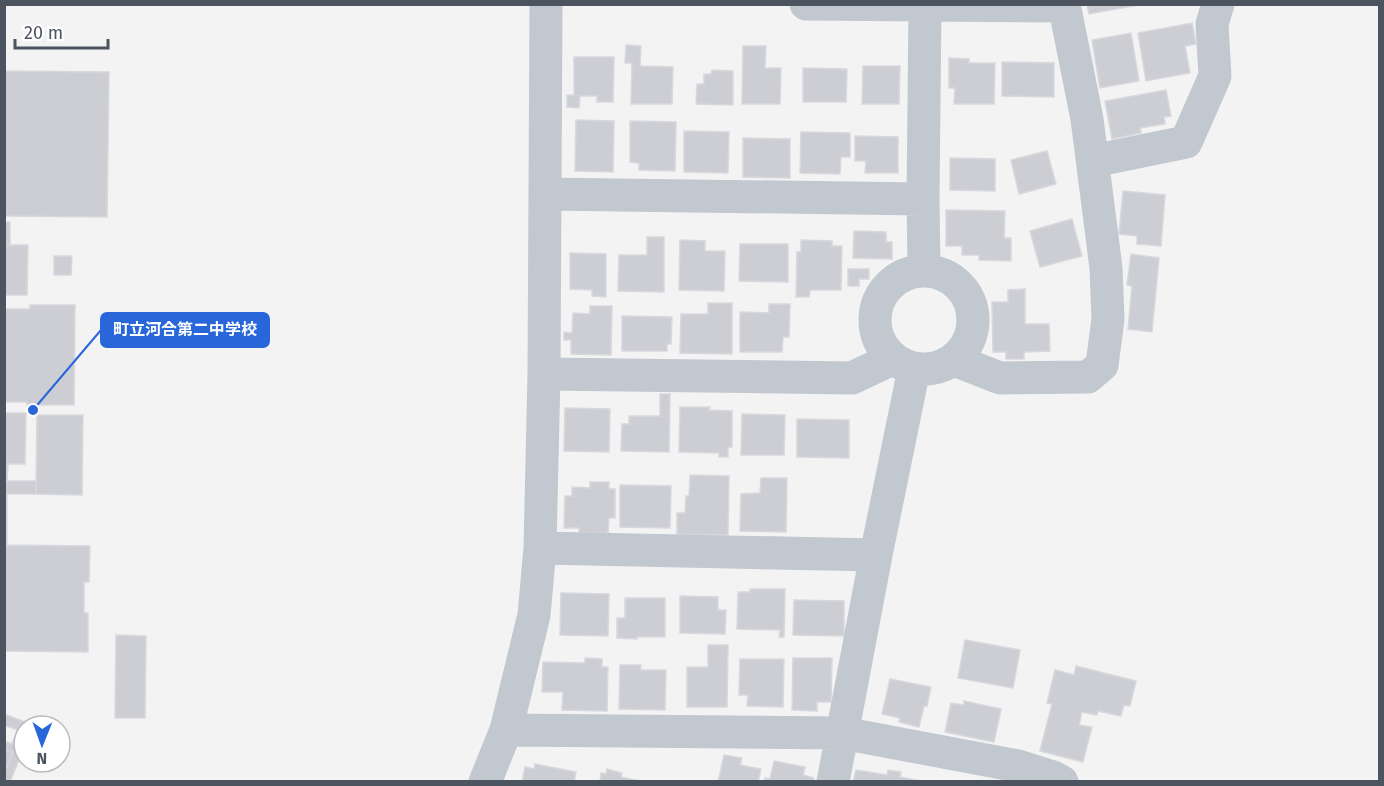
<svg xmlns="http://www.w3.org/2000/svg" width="1384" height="786" viewBox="0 0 1384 786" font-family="'Fira Sans','Noto Sans JP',sans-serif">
<rect width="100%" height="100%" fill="#f4f3f3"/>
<path fill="#cdced4" stroke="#d7d8dd" stroke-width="1.5" d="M1087 4H1144L1089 14Z
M1192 23 1196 44 1185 46 1190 73 1146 81 1138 33Z
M1131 33 1139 81 1100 88 1092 40Z
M626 45 641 46 640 66 673 67 672 104H631L632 63H625Z
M743 46H766L765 68H781L780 104H742Z
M574 57H614L613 102H597V96H580L579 108 567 107V95H574Z
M949 58 969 59V63H995L994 104H954L955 88H949Z
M1002 62 1054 63V97L1002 96Z
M863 66H900L899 104H862Z
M803 68 847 69 846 102H803Z
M712 70 733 71V105L696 104 697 84H704V74H711Z
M4 71 109 72 107 217 4 216Z
M1166 90 1171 116 1164 117 1165 124 1140 128 1141 133 1112 139 1105 101Z
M576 120 614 121 613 172 575 171Z
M630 121 676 122 675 171 639 170V163L630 162Z
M684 131 729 132 728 173 684 172Z
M801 132 850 133V157H841L840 174 800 173Z
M855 136 898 137V173H865L866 161H855Z
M743 138 790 139V178L743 177Z
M1047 151 1056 184 1019 194 1011 160Z
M950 158 995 159V191L950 190Z
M1123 191 1165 195 1161 246 1137 244V236L1119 234Z
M946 210 1005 211 1004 238H1011V261L979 260V255H962V246H946Z
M1072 219 1082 256 1040 267 1030 231Z
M4 222H10V245H4Z
M854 231 886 232V242H892V259L853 258Z
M647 237H664V292L618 291 619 255H647Z
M680 240 705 241V251H725L724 291 679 290Z
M801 240 832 241V246H842L841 290H810L809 297H796L797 252H801Z
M740 244H788V282L739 281Z
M4 245H28L27 295H4Z
M570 253 606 254V297L592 296V290L570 289Z
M1131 254 1159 258 1152 332 1128 329 1132 286 1127 285Z
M54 256H72L71 275H54Z
M848 269H869V279H859V286H848Z
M1025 289V324H1049L1050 351 1024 352V359H1006V352H993L992 302H1008V290Z
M708 303H732V354L680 353 681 314H708Z
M769 304H790L789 337H783L782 352H740V312L769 313Z
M30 305H75L74 405H27V402H4V309H30Z
M590 306H612L611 355 571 354V340H564V332L572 333 573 313 590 314Z
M622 316 672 317 671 344H667V351H622Z
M660 394H670L669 452 621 451 622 424H629V416H660Z
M680 407H710L709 410 732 411V447H728V457H719V453L679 452Z
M565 408 610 409 609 452 564 451Z
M4 413H26L25 464H4Z
M742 414 785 415 784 455H741Z
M37 415H83L82 495 36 494Z
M797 419 849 420V458L797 457Z
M4 464H8L7 481H36V494H7V545H4Z
M690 475 729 476 728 535 677 534V513H685L686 496H689Z
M761 478H787L786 532 740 531 741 494 760 493Z
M590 482H609V489H615V518H609L608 533H579V528H564L565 496H572V487L590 488Z
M620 485 671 486 670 528 620 527Z
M4 545 90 546 89 582H84V613H88V652L4 651Z
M750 589H785L784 637H779L780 630 737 629 738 592H750Z
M561 593 609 594 608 636 560 635Z
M680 596 718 597V610H726L725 634 680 633Z
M625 598H665V637H637V639L617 638V618H625Z
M794 600 844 601V636L793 635Z
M116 635 146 636 145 718H115Z
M965 640 1020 650 1013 688 958 678Z
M708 645H728L727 707H687V667H708Z
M585 658 602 659V667H608L607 711 562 710 563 692H542L543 662 585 663Z
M793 658H832L831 702H817V711L792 710Z
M740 659H784L783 707 747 706 748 695H739Z
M620 665H641L640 670H666L665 710 619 709Z
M1076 666 1136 681 1130 706 1124 705 1121 716 1098 711 1097 715 1082 712 1079 725 1092 727 1083 762 1040 751 1052 704 1047 703 1055 670 1074 675Z
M890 679 931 687 927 706H924L919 727 899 722 900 718 882 714Z
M964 701 1001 709 994 742 945 732 951 703 964 705Z
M4 714 33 725 24 726V747L10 782H4V774L13 752 4 749V741L12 744 18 730 4 725Z
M4 749 13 752 4 774Z
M724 755 742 758 740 765 761 769 758 782H718Z
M774 761 805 767 803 775 814 778 813 782H765V778L770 779Z
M535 764 576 772 574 782H522L525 767 534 769Z
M607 769 622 773 621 777 644 782H600L601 773 606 774Z
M856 770 887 775 888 770 901 772 900 777 920 781 853 782Z"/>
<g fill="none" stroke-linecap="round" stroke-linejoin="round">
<path stroke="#c2c8d0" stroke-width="33" d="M806 4 1064 6
M1093 161 1186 142 1215 76 1212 24 1218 4
M545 194 923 199
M924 270 923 199 925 5
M875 320a49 49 0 1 1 98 0a49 49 0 1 1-98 0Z
M954 360 1000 378 1088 377 1102 365 1108 319 1106 268 1087 119 1064 4
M544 374 852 378 892 359
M540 548 876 555
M506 730 842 733 1018 766 1053 777 1062 782
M485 782 506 730 534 615 540 548 544 374 546 4
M833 782 876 555 914 369"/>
</g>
<path fill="none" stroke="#2866d9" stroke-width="2" d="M33 410L101 330"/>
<circle fill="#2866d9" stroke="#fff" stroke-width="2" cx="33" cy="410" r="6"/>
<rect fill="#2866d9" stroke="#2866d9" stroke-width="2" x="101" y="313" width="168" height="34" rx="6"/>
<g font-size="16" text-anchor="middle" font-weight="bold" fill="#fff">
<text x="185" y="335">町立河合第二中学校</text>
</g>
<rect width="1384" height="786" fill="none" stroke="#4b545f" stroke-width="12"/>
<g transform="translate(42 744) rotate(181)"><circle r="28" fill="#ffffff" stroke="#b7bbbf" stroke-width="1.5"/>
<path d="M0-4.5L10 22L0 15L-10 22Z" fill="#2866d9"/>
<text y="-9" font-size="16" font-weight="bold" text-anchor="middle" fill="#4b545f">N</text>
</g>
<path d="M15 39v9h93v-9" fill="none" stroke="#4b545f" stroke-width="3"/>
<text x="24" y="39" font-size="18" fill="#4b545f" stroke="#ffffff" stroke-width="4.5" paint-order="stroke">20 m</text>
</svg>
